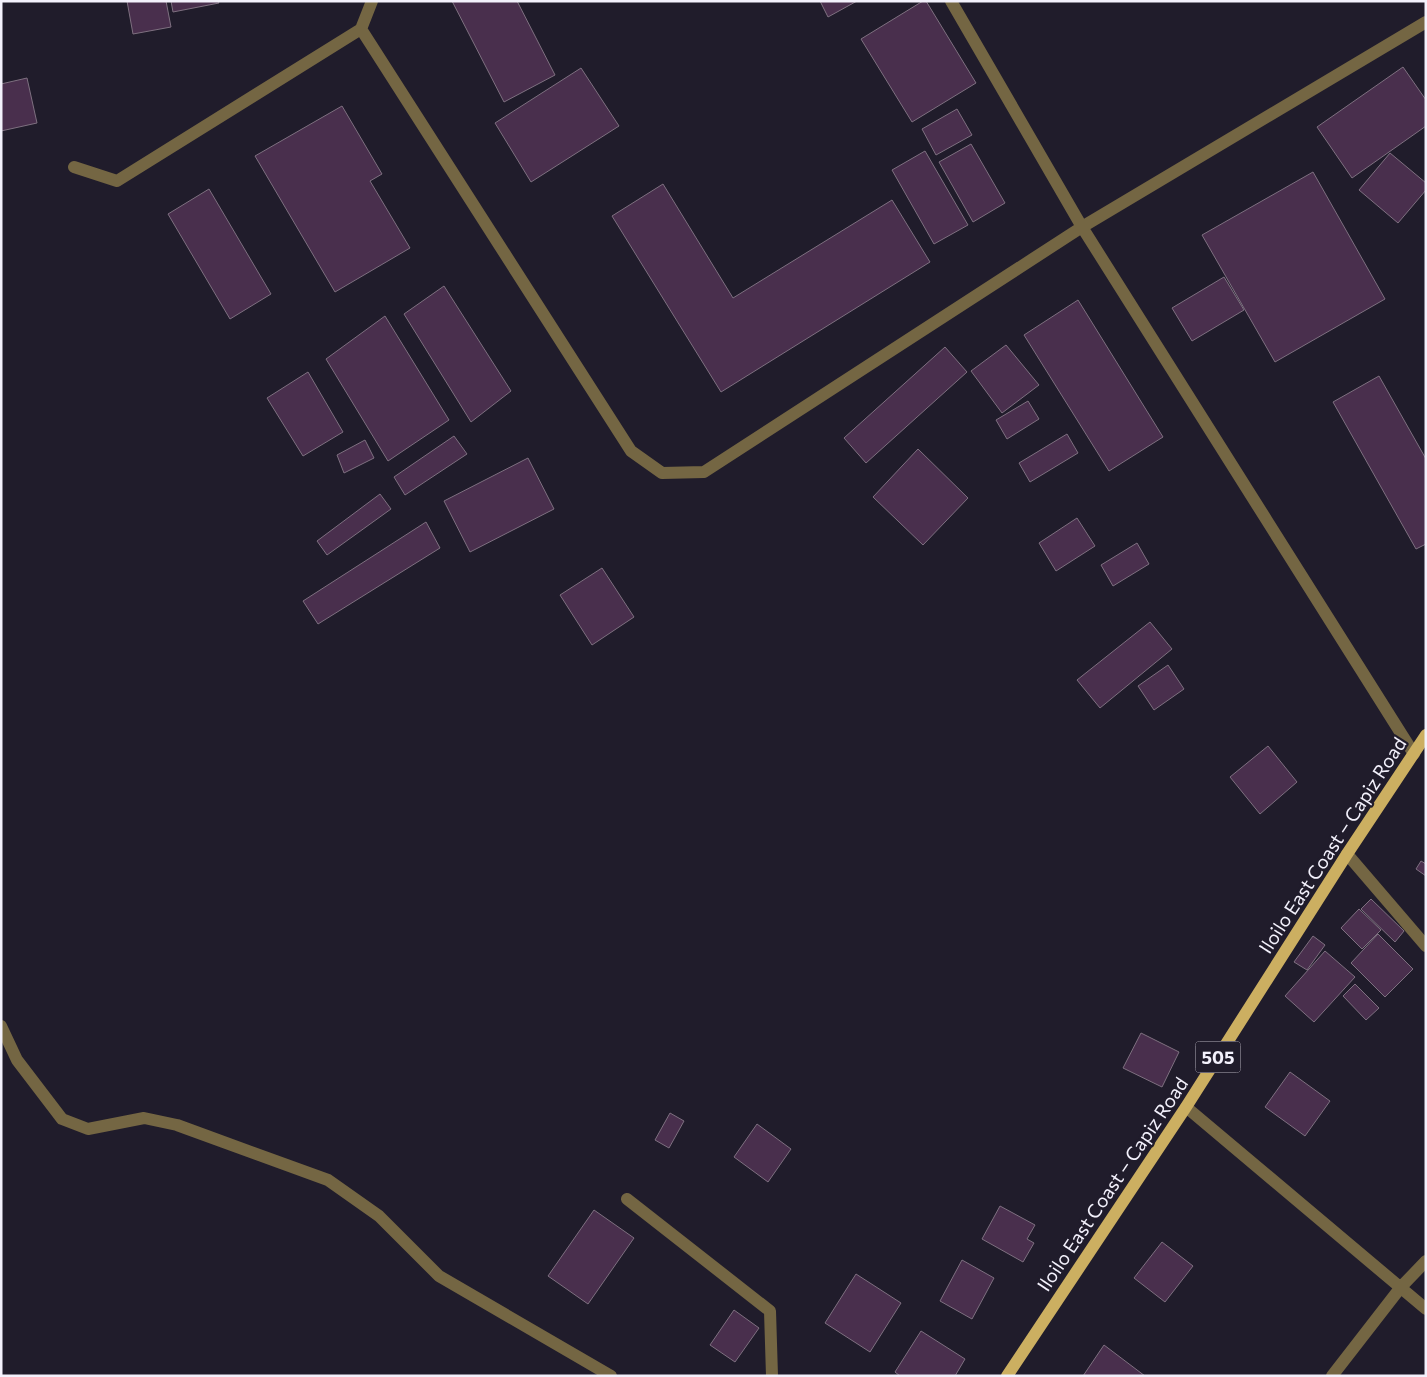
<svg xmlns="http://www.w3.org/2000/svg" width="1427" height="1377" viewBox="0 0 1427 1377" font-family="Commissioner,sans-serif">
<rect width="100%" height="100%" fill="#201c2b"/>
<path fill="#492f4d" stroke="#7e7080" d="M127 1H166L171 27 133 34Z
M171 1H218L219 3 173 12Z
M452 1H517L555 75 504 102Z
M820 1H857L828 17Z
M923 1H926L976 83 912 122 861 39Z
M1403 67 1426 100V126L1352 178 1317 127Z
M581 68 619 126 531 182 495 123Z
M27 78 37 123 1 131V84Z
M342 106 382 174 370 181 410 248 335 292 255 156Z
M957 109 972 135 936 155 922 129Z
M971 144 1005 203 973 222 939 162Z
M925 151 968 225 934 244 892 170Z
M1390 153 1426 183V190L1398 223 1359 190Z
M1313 172 1385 299 1275 362 1202 235Z
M663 184 733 298 892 200 930 262 721 392 612 216Z
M209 189 271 294 230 319 168 214Z
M1224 277 1244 310 1192 341 1172 308Z
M444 286 511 391 471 422 404 314Z
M1078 300 1163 437 1109 471 1024 335Z
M385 316 449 420 388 461 326 359Z
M1006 345 1039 385 1002 413 971 371Z
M945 347 967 372 866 463 844 438Z
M308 372 343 432 303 456 267 398Z
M1379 376 1426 459V544L1416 549 1333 402Z
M1028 401 1039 419 1007 439 996 420Z
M1067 434 1078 453 1030 482 1019 463Z
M454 436 467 454 405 495 394 477Z
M365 440 374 458 344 473 337 455Z
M918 449 968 498 923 545 873 497Z
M528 458 554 509 470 552 444 501Z
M380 494 391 509 327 555 317 541Z
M1077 518 1095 546 1056 571 1039 543Z
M426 522 440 548 318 624 303 601Z
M1137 543 1149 564 1113 586 1101 565Z
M602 568 634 617 592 645 560 595Z
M1150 622 1172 649 1100 708 1077 680Z
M1168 665 1184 689 1154 710 1138 686Z
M1268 746 1297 782 1260 814 1230 777Z
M1421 861 1426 864V876L1416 869Z
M1371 899 1404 931 1395 942 1361 909Z
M1359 909 1381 930 1362 949 1341 928Z
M1378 934 1413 969 1385 997 1351 963Z
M1313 936 1325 945 1307 970 1294 962Z
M1325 951 1355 977 1314 1022 1285 996Z
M1355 984 1379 1008 1366 1020 1343 996Z
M1141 1033 1179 1052 1162 1087 1123 1068Z
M1290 1072 1330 1101 1305 1136 1265 1107Z
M670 1113 684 1121 669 1148 655 1140Z
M757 1124 791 1149 768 1182 734 1157Z
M1000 1206 1035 1225 1027 1239 1034 1243 1023 1262 982 1239Z
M594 1210 634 1238 588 1304 548 1276Z
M1162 1242 1193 1266 1165 1302 1134 1278Z
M962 1260 994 1278 972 1319 940 1301Z
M856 1274 901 1303 870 1352 825 1323Z
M734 1310 759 1328 735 1362 710 1345Z
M921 1331 965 1359 955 1376H900L895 1372Z
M1104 1345 1145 1376H1083Z"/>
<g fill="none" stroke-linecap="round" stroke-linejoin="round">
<path stroke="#746643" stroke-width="12" d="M372 1 361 29 631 451 662 473 704 472 1082 227 1426 22
M951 1 1082 227 1414 754
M74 167 117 181 361 29
M1347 854 1426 946
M1 1026 17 1060 62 1119 88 1129 144 1118 177 1125 328 1180 379 1216 439 1276 611 1376
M1186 1107 1426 1309
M627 1199 770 1311 772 1376
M1332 1376 1401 1287 1426 1261"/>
<path stroke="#ccaf61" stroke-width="12" d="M1007 1376 1186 1107 1347 854 1426 735"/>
</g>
<g text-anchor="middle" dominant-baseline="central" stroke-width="4.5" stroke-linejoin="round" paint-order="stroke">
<rect fill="#201c2b" stroke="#b4b1bd" stroke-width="1" x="1195.5" y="1041.5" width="45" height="31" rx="4"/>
<g font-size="18" font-weight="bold" fill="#f3f1fc">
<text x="1218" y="1057">505</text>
</g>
<g font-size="19" fill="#f3f1fc" stroke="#201c2b">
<text transform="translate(1332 845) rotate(-57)">Iloilo East Coast – Capiz Road</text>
<text transform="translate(1112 1184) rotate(-56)">Iloilo East Coast – Capiz Road</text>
</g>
</g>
<rect width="1427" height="1377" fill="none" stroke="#f3f1fc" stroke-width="5"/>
</svg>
